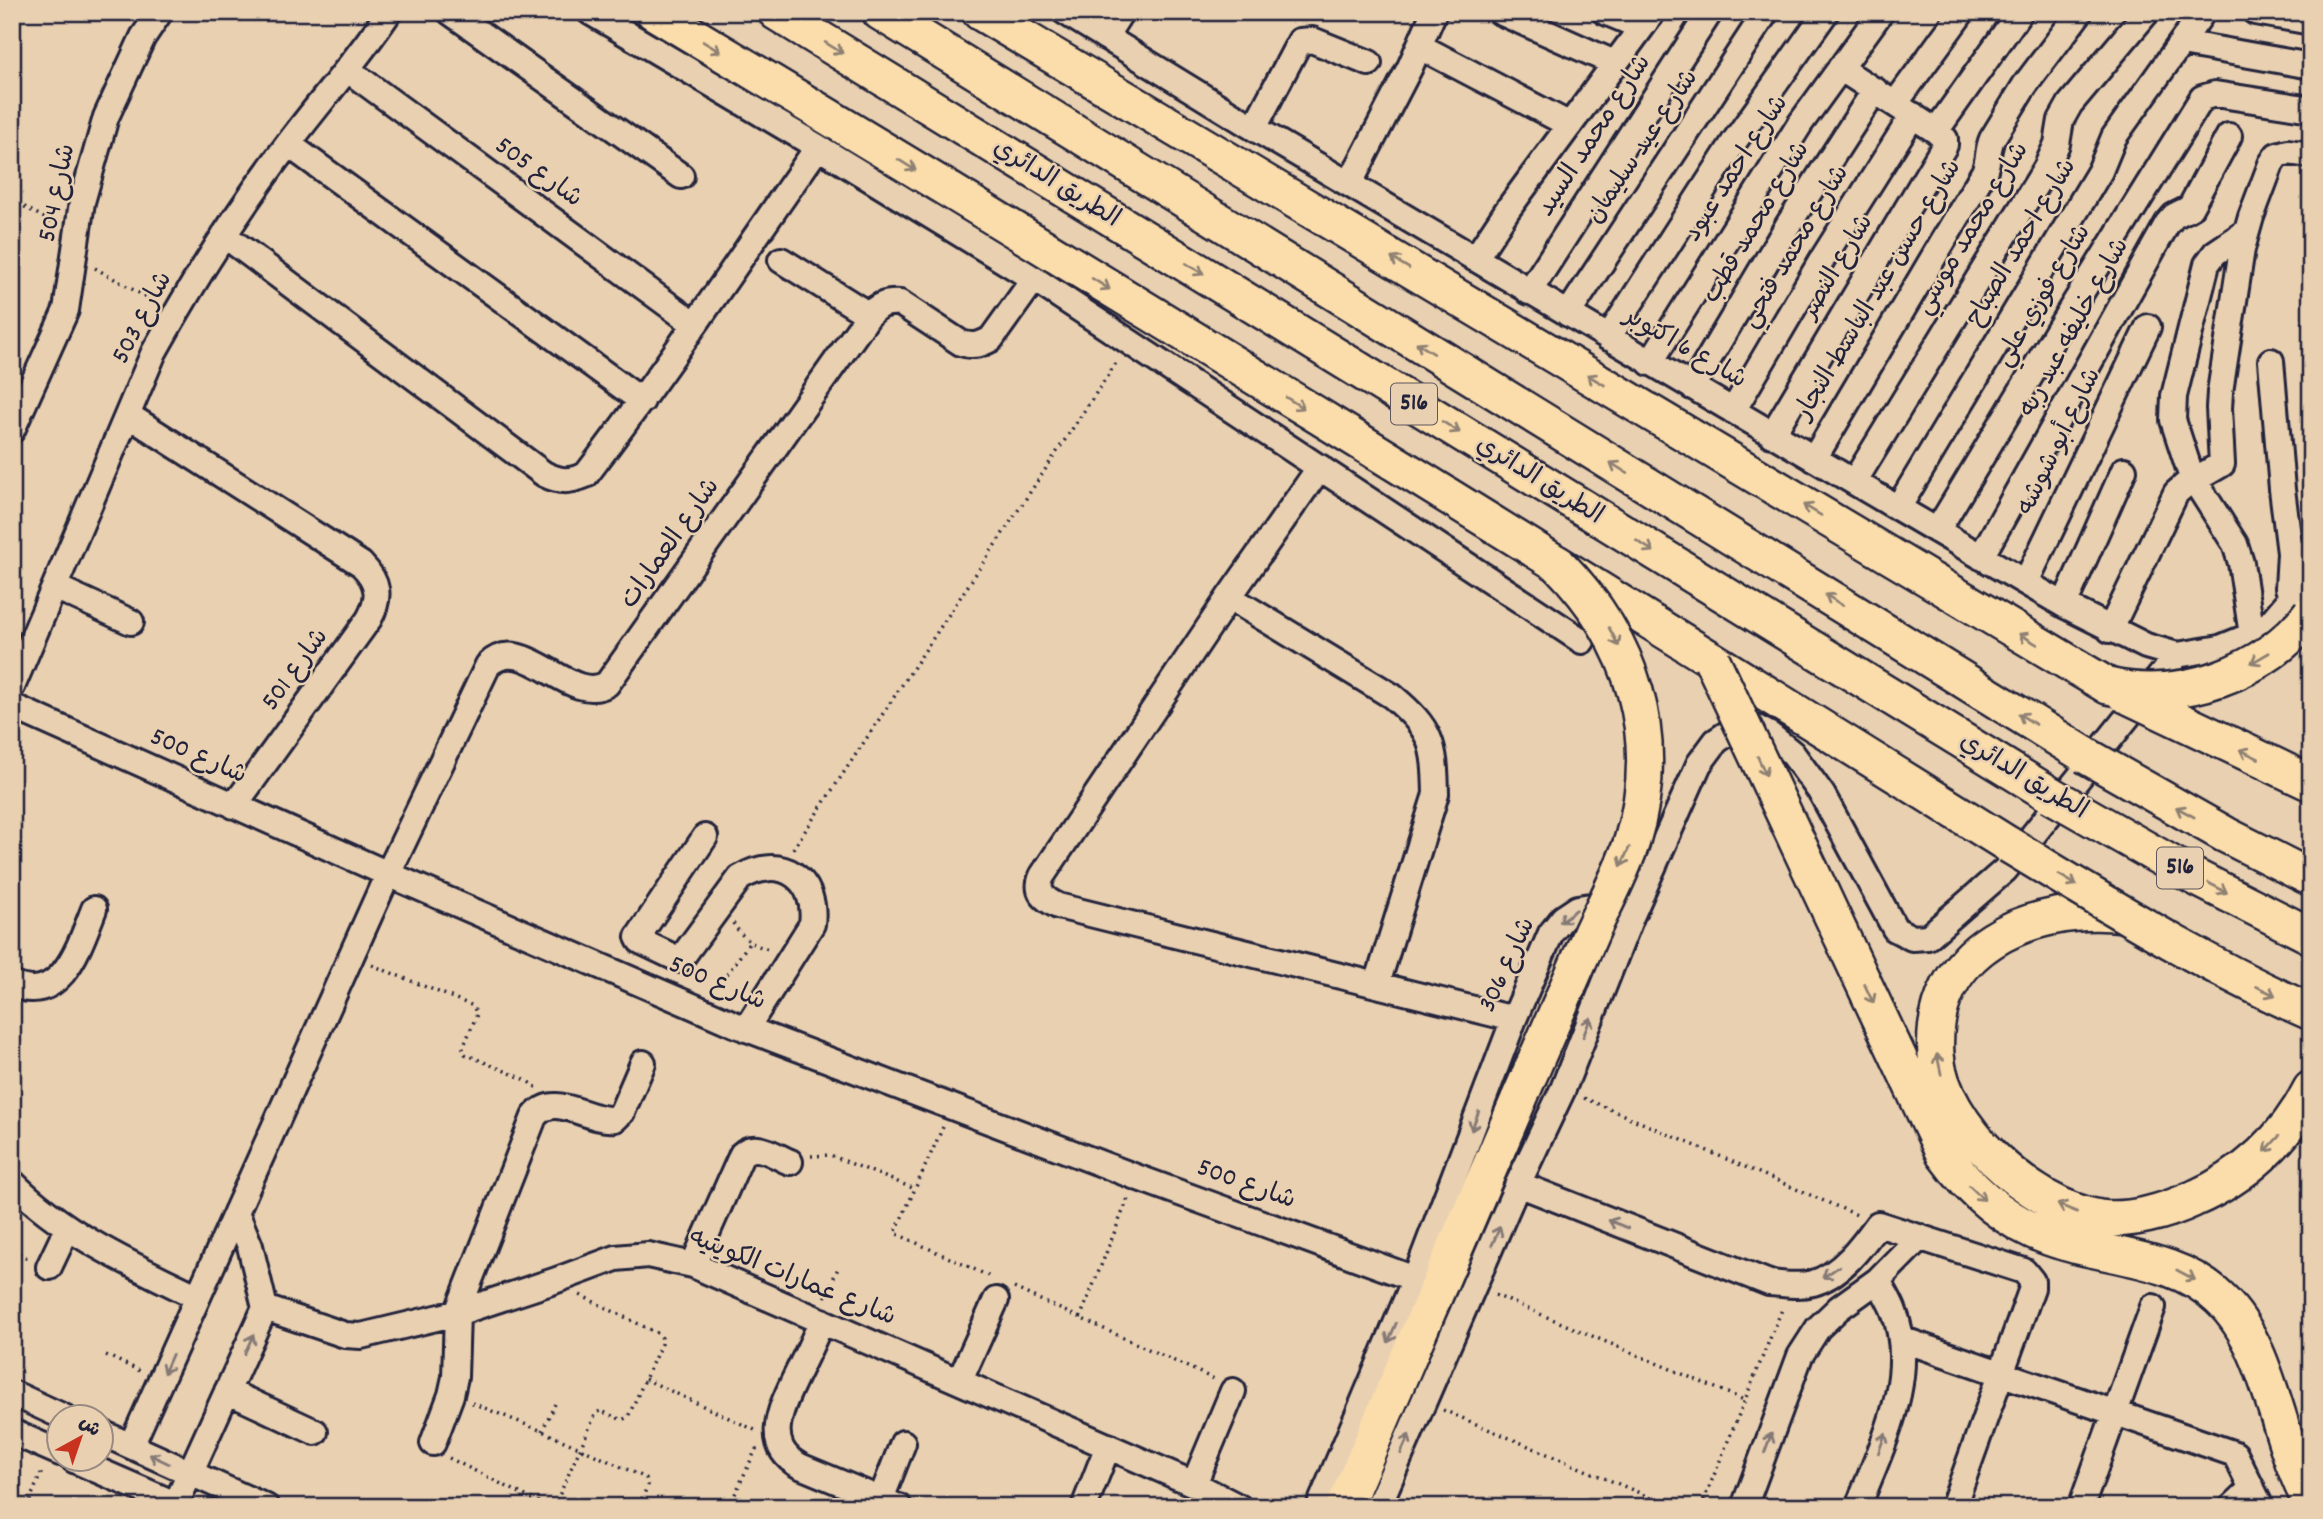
<svg xmlns="http://www.w3.org/2000/svg" width="2323" height="1519" viewBox="0 0 2323 1519" font-family="Dekko,'Playpen Sans Arabic',sans-serif">
<rect width="100%" height="100%" fill="#e8d0b1"/>
<filter id="ink" filterUnits="userSpaceOnUse"><feTurbulence type="fractalNoise" baseFrequency=".0143" numOctaves="2"/><feDisplacementMap in="SourceGraphic" scale="14" xChannelSelector="R" yChannelSelector="G"/><feConvolveMatrix kernelMatrix="1 2 1 2 8 2 1 2 1" color-interpolation-filters="sRGB"/></filter>
<g filter="url(#ink)">
<g fill="none" stroke-linecap="round" stroke-linejoin="round">
<defs>
<path id="minor" d="M450 12 681 176
M590 12 818 147 1034 279 1582 641
M1065 12 1254 128 1898 508 2064 605 2146 646 2177 655 2220 648 2252 635 2270 623 2287 603 2304 570 2311 549
M1500 12 1614 63
M1605 12 1641 27
M2255 12 2311 22
M1105 37 1121 12
M2182 43 2311 66
M1419 46 1570 125
M348 70 693 323
M1895 104 1962 12
M1254 128 1300 41 1312 40 1369 63
M1936 131 2020 12
M288 144 642 401
M1350 183 1410 67 1434 12
M2246 232 2215 253 2207 264 2174 396 2173 420 2191 475 2235 544 2241 563 2252 635
M224 235 544 474C560 482 569 482 586 475 667 369 741 256 818 147
M1475 259 1508 209 1653 12
M781 260 869 315
M1529 292 1710 12
M1568 314 1766 12
M1608 338 1734 142 1826 12
M2271 361 2282 489 2290 553 2288 588
M1650 363 1800 124 1881 12
M1692 387 1788 225 1875 90
M1733 411 1823 258 1913 115
M128 415 361 564C379 582 381 597 369 619L234 806
M12 430 66 310 82 202 106 117 143 37 160 12
M1772 435 1945 145V139L1936 131 1840 68
M1814 459 1984 172C1989 161 1987 150 1992 139L2025 85 2080 12
M1320 467 1229 597 1042 876C1035 892 1044 899 1058 906L1514 1019
M1854 482 2046 168 2057 144 2061 120 2070 104 2147 12
M1898 508 2100 171 2114 137 2203 12
M1937 531 2058 330 2202 98 2215 94 2311 109
M1981 557 2167 224 2174 216 2190 208 2229 136
M2026 582 2148 327
M55 587 131 622
M1229 597 1392 696C1432 729 1435 744 1436 794L1377 984
M2064 605 2124 470
M2110 630 2176 493 2184 486 2222 464 2219 408 2220 392 2242 249 2251 217 2271 164 2277 155 2288 152 2311 155
M12 687 154 352C194 280 238 210 288 144 321 100 358 59 389 12
M12 706 388 874 734 1024 1136 1177 1415 1279
M705 837 638 937 640 941 680 960 740 878C780 853 818 878 812 924L746 1029
M12 984C62 1007 80 944 94 909
M12 1182C65 1235 132 1265 198 1297
M1518 1184 1769 1283C1784 1284 1799 1287 1813 1283 1841 1275 1862 1246 1878 1224L2024 1271 2032 1281V1288L1953 1507
M693 1265 742 1154C756 1141 775 1156 790 1162
M49 1267 67 1229
M265 1308 345 1335 361 1336 457 1313 554 1281 616 1258 648 1255 693 1265 1194 1484 1239 1507
M822 1321C814 1339 805 1358 796 1376 782 1406 761 1445 800 1466L899 1507
M1901 1339 2235 1454 2261 1507
M960 1380 996 1300
M227 1391 315 1432
M12 1393 66 1418
M12 1432 60 1453
M102 1433 266 1507
M433 1443 451 1395 455 1377 457 1313 534 1117C555 1090 587 1122 615 1119L622 1112 643 1063
M131 1446 388 874 488 665C524 630 569 706 607 684L869 315C878 305 886 302 900 303L961 343C973 347 980 345 991 339L1034 279
M74 1460 182 1507
M1194 1484 1233 1391
M881 1499 903 1443
M176 1504 265 1308 250 1246 236 1212
M1084 1507 1108 1446
M1319 1507 1415 1279 1514 1019 1551 933 1563 918 1578 908 1597 905 1614 911
M1378 1507 1518 1184 1563 1089 1631 917 1699 764 1716 741 1728 733 1742 729 1757 728 1770 735 1792 753 1822 794 1895 929 1912 938 1928 937 2005 870 2177 655
M1744 1507 1800 1356 1818 1328 1839 1308 1878 1280 1920 1237
M1858 1507C1881 1446 1920 1375 1893 1309 1889 1299 1883 1290 1878 1280
M2081 1507 2153 1307
M2232 1507 2252 1488"/>
<path id="highway" d="M654 12C1109 284 1559 564 2009 845
M776 12 2051 795
M880 12 2085 755
M980 12 2108 686
M2123 914C2032 903 1928 948 1936 1055 1941 1125 2032 1208 2100 1218 2130 1222 2167 1211 2193 1199 2244 1177 2286 1139 2311 1089
M1840 933 1944 1154C1975 1197 2015 1229 2067 1243 2119 1258 2179 1259 2220 1299 2272 1348 2276 1440 2311 1502
M1344 1507 1519 1099"/>
</defs>
<use href="#minor" stroke="#22223b" stroke-width="30"/>
<use href="#highway" stroke="#22223b" stroke-width="40"/>
<path stroke="#22223b" stroke-width="3.5" stroke-dasharray="2 5" stroke-linecap="butt" d="M12 200 57 225
M95 268 155 302
M793 849 1118 360
M733 923C742 937 753 947 771 949
M372 965 473 1006 477 1014 463 1048 465 1054 526 1080 537 1088
M723 980 750 942
M1584 1098 1857 1215
M943 1127 895 1233 991 1277
M811 1156 830 1155 915 1189
M12 1251 28 1258
M1014 1288 1214 1379
M1495 1295 1744 1400
M825 1297 839 1266
M1080 1318 1129 1196
M106 1355 140 1371
M645 1379 757 1431
M472 1403 542 1431 646 1478 648 1485 638 1507
M1443 1410 1673 1507
M542 1431 556 1402
M449 1458 548 1507
M27 1507 42 1471
M554 1507 596 1413 601 1411 622 1420 628 1417 661 1344 662 1338 659 1334 580 1295
M729 1507 758 1445
M1701 1507 1783 1307"/>
<use href="#minor" stroke="#e8d0b1" stroke-width="24"/>
<use href="#highway" stroke="#fbddab" stroke-width="35"/>
<defs>
<path id="highway-bridge" d="M1712 660 1840 933
M2108 686C2180 703 2266 673 2311 613
M2124 694 2311 783
M2085 755 2226 835 2311 878
M2051 795 2193 876 2311 936
M2009 845C2107 904 2205 966 2311 1012
M1519 1099C1543 1044 1567 988 1591 933 1605 903 1622 872 1632 841 1664 737 1633 640 1558 564"/>
</defs>
<use href="#highway-bridge" stroke="#22223b" stroke-width="40" stroke-linecap="butt"/>
<use href="#highway-bridge" stroke="#fbddab" stroke-width="35"/>
</g>
<defs><path id="oneway-shaft" d="M-6 0H5M1.5-3L5.5 0L1.5 3" fill="none" stroke-width="1.6" stroke-linecap="round" stroke-linejoin="round" transform="scale(1.75)"/></defs>
<g stroke="#8e8073">
<use href="#oneway-shaft" transform="translate(712 47) rotate(31)"/>
<use href="#oneway-shaft" transform="translate(834 48) rotate(32)"/>
<use href="#oneway-shaft" transform="translate(907 165) rotate(32)"/>
<use href="#oneway-shaft" transform="translate(1400 263) rotate(-149)"/>
<use href="#oneway-shaft" transform="translate(1195 269) rotate(32)"/>
<use href="#oneway-shaft" transform="translate(1101 284) rotate(32)"/>
<use href="#oneway-shaft" transform="translate(1425 348) rotate(-148)"/>
<use href="#oneway-shaft" transform="translate(1596 380) rotate(-149)"/>
<use href="#oneway-shaft" transform="translate(1295 403) rotate(32)"/>
<use href="#oneway-shaft" transform="translate(1451 427) rotate(32)"/>
<use href="#oneway-shaft" transform="translate(1619 468) rotate(-148)"/>
<use href="#oneway-shaft" transform="translate(1812 510) rotate(-149)"/>
<use href="#oneway-shaft" transform="translate(1645 546) rotate(32)"/>
<use href="#oneway-shaft" transform="translate(1834 600) rotate(-148)"/>
<use href="#oneway-shaft" transform="translate(1614 637) rotate(62)"/>
<use href="#oneway-shaft" transform="translate(2028 639) rotate(-149)"/>
<use href="#oneway-shaft" transform="translate(2260 658) rotate(150)"/>
<use href="#oneway-shaft" transform="translate(2027 719) rotate(-148)"/>
<use href="#oneway-shaft" transform="translate(2249 754) rotate(-155)"/>
<use href="#oneway-shaft" transform="translate(1762 766) rotate(65)"/>
<use href="#oneway-shaft" transform="translate(2185 812) rotate(-151)"/>
<use href="#oneway-shaft" transform="translate(1625 857) rotate(114)"/>
<use href="#oneway-shaft" transform="translate(2068 880) rotate(31)"/>
<use href="#oneway-shaft" transform="translate(2218 888) rotate(28)"/>
<use href="#oneway-shaft" transform="translate(2266 991) rotate(26)"/>
<use href="#oneway-shaft" transform="translate(1869 994) rotate(65)"/>
<use href="#oneway-shaft" transform="translate(1939 1064) rotate(-102)"/>
<use href="#oneway-shaft" transform="translate(2272 1144) rotate(133)"/>
<use href="#oneway-shaft" transform="translate(1977 1193) rotate(44)"/>
<use href="#oneway-shaft" transform="translate(2067 1208) rotate(-158)"/>
<use href="#oneway-shaft" transform="translate(2186 1275) rotate(28)"/>
</g>
<g stroke="#857976">
<use href="#oneway-shaft" transform="translate(1568 916) rotate(143)"/>
<use href="#oneway-shaft" transform="translate(1587 1027) rotate(-68)"/>
<use href="#oneway-shaft" transform="translate(1475 1121) rotate(111)"/>
<use href="#oneway-shaft" transform="translate(1618 1224) rotate(-158)"/>
<use href="#oneway-shaft" transform="translate(1496 1236) rotate(-66)"/>
<use href="#oneway-shaft" transform="translate(1831 1272) rotate(146)"/>
<use href="#oneway-shaft" transform="translate(1392 1333) rotate(113)"/>
<use href="#oneway-shaft" transform="translate(249 1344) rotate(-65)"/>
<use href="#oneway-shaft" transform="translate(168 1364) rotate(114)"/>
<use href="#oneway-shaft" transform="translate(1768 1443) rotate(-70)"/>
<use href="#oneway-shaft" transform="translate(1882 1443) rotate(-70)"/>
<use href="#oneway-shaft" transform="translate(1405 1444) rotate(-66)"/>
<use href="#oneway-shaft" transform="translate(159 1459) rotate(-155)"/>
</g>
</g>
<g text-anchor="middle" dominant-baseline="central" stroke-width="5" stroke-linejoin="round" paint-order="stroke">
<g fill="#e8d0b1" stroke="#5d565e" stroke-width="2">
<rect x="1391" y="383.5" width="46" height="41" rx="5"/>
<rect x="2157" y="847.5" width="46" height="41" rx="5"/>
</g>
<g font-size="24" font-weight="bold" fill="#22223b">
<text x="1414" y="404">516</text>
<text x="2180" y="868">516</text>
</g>
<g font-size="26" fill="#22223b" stroke="#e8d0b1">
<text transform="translate(1595 136) rotate(-57)">شارع محمد السيد</text>
<text transform="translate(1643 147) rotate(-56)">شارع عيد سليمان</text>
<text transform="translate(1737 169) rotate(-57)">شارع احمد عبود</text>
<text transform="translate(538 173) rotate(36)">شارع 505</text>
<text transform="translate(1056 184) rotate(32)">الطريق الدائري</text>
<text transform="translate(58 193) rotate(-78)">شارع 504</text>
<text transform="translate(1757 223) rotate(-59)">شارع محمد قطب</text>
<text transform="translate(1973 229) rotate(-59)">شارع محمد موسي</text>
<text transform="translate(2022 243) rotate(-59)">شارع احمد الصباح</text>
<text transform="translate(1796 247) rotate(-59)">شارع محمد فتحي</text>
<text transform="translate(1838 267) rotate(-59)">شارع النصر</text>
<text transform="translate(1879 290) rotate(-59)">شارع حسن عبد الباسط النجار</text>
<text transform="translate(2044 296) rotate(-59)">شارع فوزي علي</text>
<text transform="translate(143 318) rotate(-62)">شارع 503</text>
<text transform="translate(2075 328) rotate(-61)">شارع خليفه عبد ربه</text>
<text transform="translate(1685 349) rotate(30)">شارع 6 اكتوبر</text>
<text transform="translate(2060 442) rotate(-64)">شارع أبو شوشه</text>
<text transform="translate(1539 481) rotate(32)">الطريق الدائري</text>
<text transform="translate(671 544) rotate(-55)">شارع العمارات</text>
<text transform="translate(296 670) rotate(-54)">شارع 501</text>
<text transform="translate(198 757) rotate(24)">شارع 500</text>
<text transform="translate(2023 777) rotate(31)">الطريق الدائري</text>
<text transform="translate(1508 965) rotate(-65)">شارع 306</text>
<text transform="translate(717 984) rotate(23)">شارع 500</text>
<text transform="translate(1246 1185) rotate(20)">شارع 500</text>
<text transform="translate(792 1278) rotate(22)">شارع عمارات الكويتيه</text>
</g>
</g>
<rect width="2323" height="1519" fill="none" stroke="#e8d0b1" stroke-width="42"/>
<rect x="21" y="21" width="2281" height="1477" fill="none" stroke="#22223b" stroke-width="2.5" filter="url(#ink)"/>
<g transform="translate(80 1438) rotate(40)"><circle r="33" fill="#e8d0b1" stroke="#998a82" stroke-width="2"/>
<path d="M0-5L12 26L0 18L-12 26Z" fill="#c8321e"/>
<text y="-10" font-size="19" font-weight="bold" text-anchor="middle" fill="#22223b">ش</text>
</g>
</svg>
